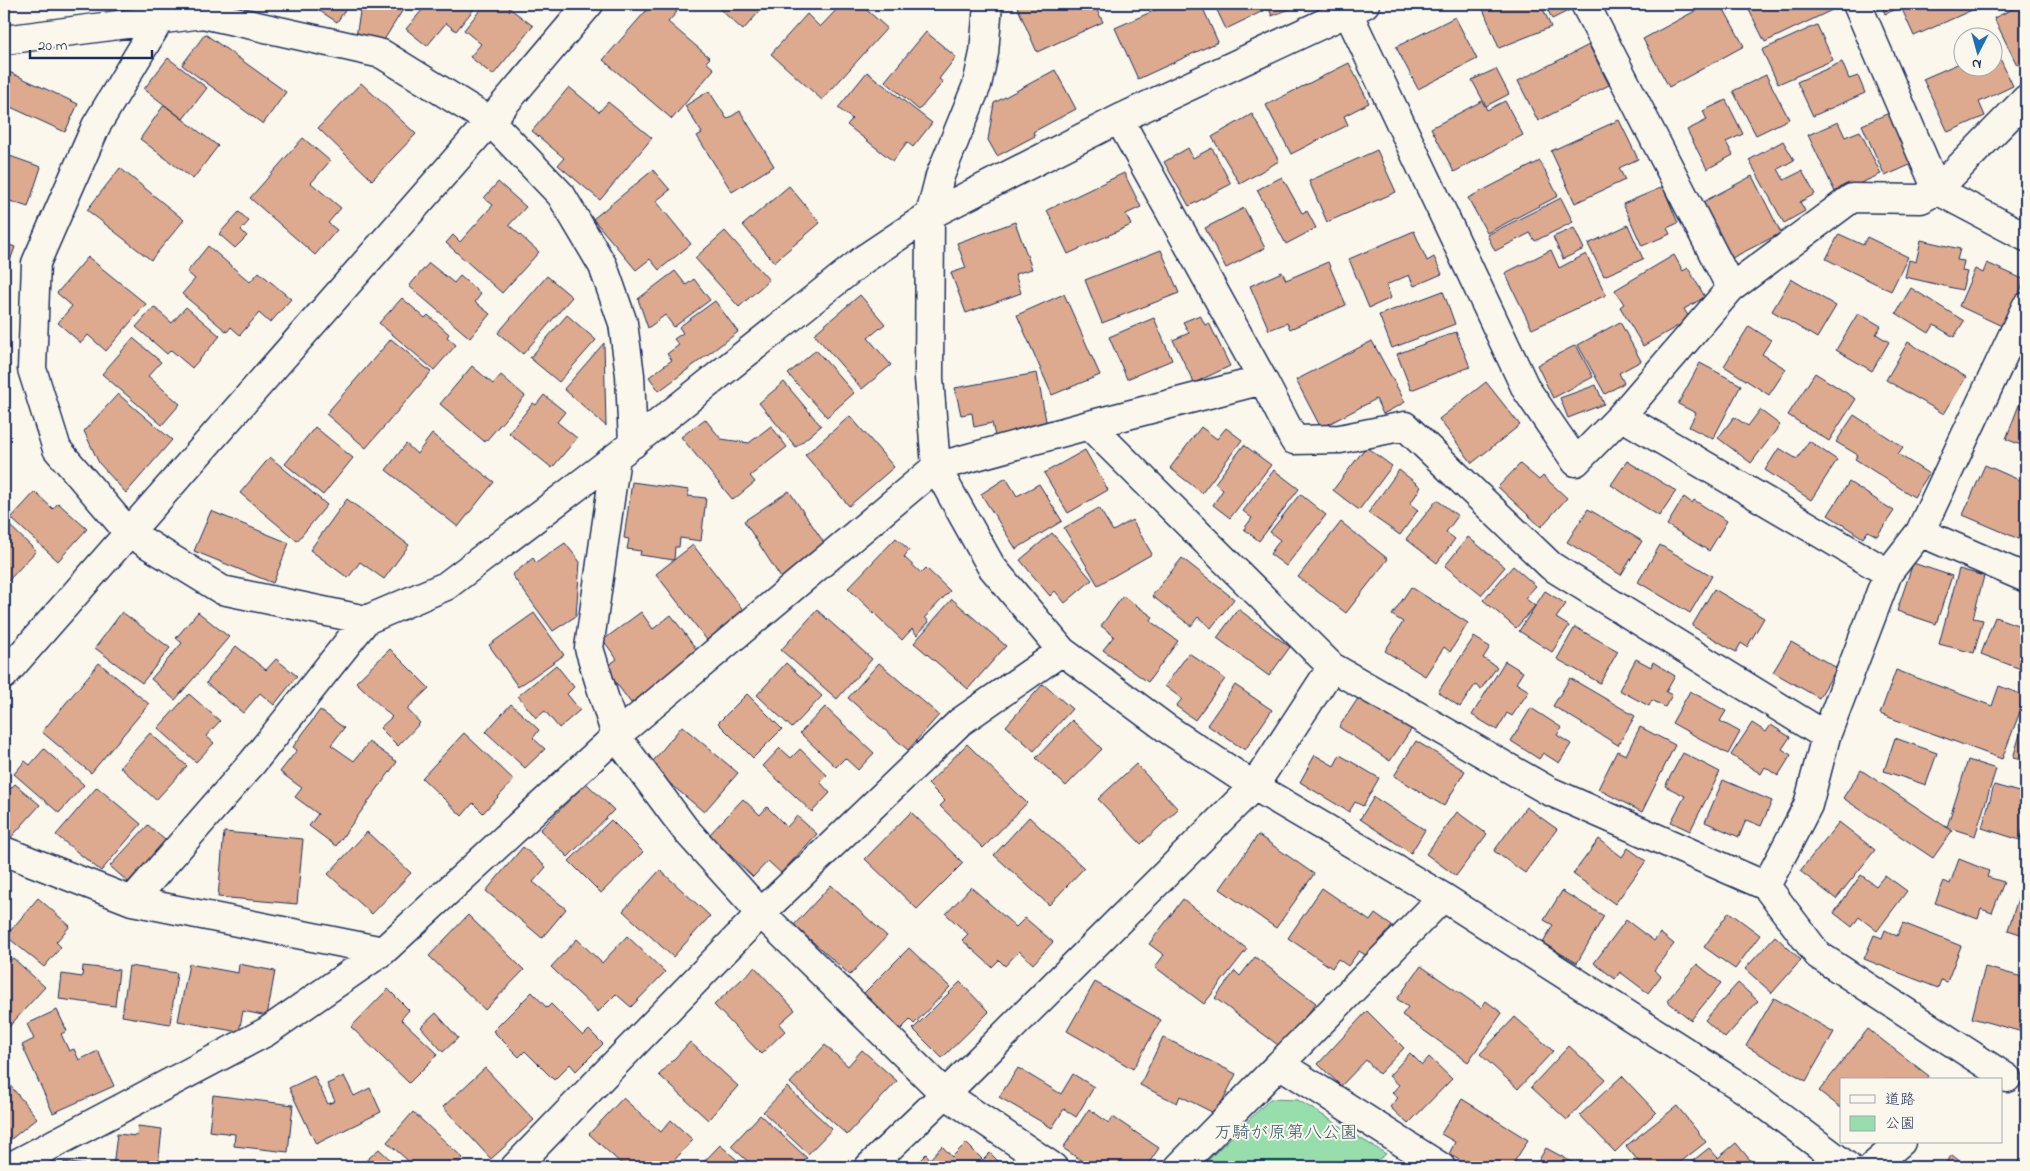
<svg xmlns="http://www.w3.org/2000/svg" width="2030" height="1171" viewBox="0 0 2030 1171" font-family="'Indie Flower','Klee One',sans-serif">
<rect width="100%" height="100%" fill="#fbf7ec"/>
<filter id="ink" filterUnits="userSpaceOnUse"><feTurbulence type="fractalNoise" baseFrequency=".02" numOctaves="2"/><feDisplacementMap in="SourceGraphic" scale="10" xChannelSelector="R" yChannelSelector="G"/><feConvolveMatrix kernelMatrix="1 2 1 2 8 2 1 2 1" color-interpolation-filters="sRGB"/></filter>
<g filter="url(#ink)">
<path fill="#97deac" stroke="#598685" d="M1270 1099 1298 1100 1386 1154 1369 1167H1201Z"/>
<path fill="#ddaa90" stroke="#1b2f5e" d="M309 4H349L337 22Z
M353 4H399L404 8 382 43 356 37 360 12 351 6Z
M418 4H478L456 31 446 23 427 46 406 29 423 9Z
M485 4H504L533 26 493 75 470 57 481 44 464 30Z
M652 4H667L677 12 668 22 710 58 706 62 714 69 672 119 603 60Z
M714 4H766L743 30Z
M842 4H860L887 28 822 100 771 54 807 14 820 27Z
M1016 4H1094L1103 22 1037 52Z
M1169 4H1201L1218 42 1138 79 1115 28Z
M1214 4H1259L1263 11 1226 29Z
M1267 4H1302L1272 16Z
M1481 4H1541L1551 27 1499 48Z
M1545 4H1572L1574 8 1552 19Z
M1708 4H1721L1744 46 1669 87 1643 39Z
M1746 4H1829L1832 10 1765 42Z
M1881 4H1969L1972 10 1914 36 1901 7 1885 14Z
M2023 4H2026V60L2017 65 1994 18Z
M1455 17 1477 59 1418 89 1396 47Z
M1817 25 1833 60 1778 84 1762 50Z
M926 32 956 57 939 79 943 82 919 110 885 81Z
M205 34 286 92 263 124 182 65Z
M1589 45 1609 85 1538 121 1518 81Z
M1995 48 2013 86 1979 102 1985 116 1948 132 1923 79 1962 62V68H1992V49Z
M168 58 207 88 183 119 144 89Z
M1842 62 1849 79 1858 76 1865 93 1813 116 1797 82Z
M1349 63 1369 103 1344 116 1348 125 1291 154 1266 105Z
M1496 69 1509 94 1486 106 1472 80Z
M1055 70 1076 109 1033 132 1035 136 997 156 988 140 994 103Z
M7 71 78 104 65 132 4 104V78Z
M867 72 932 123 913 147 907 142 893 161 847 125 852 119 838 108Z
M1766 75 1789 119 1756 135 1733 91Z
M361 83 416 134 372 180 318 128Z
M569 87 599 112 608 102 652 138 600 200 558 165 564 158 532 131Z
M709 91 727 119 740 111 774 166 732 192 697 136 702 133 685 106Z
M1726 100 1743 134 1726 142 1733 155 1707 169 1687 130 1707 120 1703 111Z
M1482 101 1487 110 1505 101 1523 135 1454 172 1431 128Z
M164 105 218 146 193 179 140 139Z
M1889 113 1912 164 1885 176 1862 125Z
M1252 114 1279 161 1240 184 1212 137Z
M1619 120 1638 159 1619 168 1625 180 1575 203 1551 151Z
M1838 122 1845 137 1860 131 1881 174 1836 194 1808 135Z
M303 138 330 161 311 183 341 208 328 223 337 230 315 255 250 198Z
M1783 141 1794 160 1778 169 1784 180 1802 171 1815 194 1800 202 1805 211 1784 223 1749 160Z
M1188 148 1193 158 1212 148 1231 184 1189 206 1164 162Z
M1377 150 1396 192 1327 222 1309 181Z
M4 154 41 167 28 207 4 199Z
M1540 161 1558 196 1487 233 1468 198Z
M120 168 184 220 151 260 87 210Z
M653 170 670 190 656 201 691 244 659 270 650 259 636 270 593 219Z
M1124 173 1141 207 1126 214 1131 225 1068 254 1047 210Z
M1752 176 1781 233 1732 258 1703 202Z
M1282 177 1302 213 1307 211 1316 228 1286 244 1257 190Z
M498 182 526 207 509 225 539 252 502 293 446 243 453 235 460 242 493 205 484 198Z
M789 186 820 223 774 262 743 225Z
M1663 187 1678 223 1667 228 1670 234 1642 246 1623 204Z
M1561 198 1573 222 1535 241 1530 233 1495 251 1487 235Z
M1244 208 1265 248 1226 268 1205 228Z
M239 212 249 221 241 230 247 236 235 248 219 234Z
M1015 222 1032 269 1015 274 1021 293 966 313 951 273 966 268 957 243Z
M1628 225 1643 259 1604 276 1588 244Z
M1574 228 1584 249 1563 259 1553 237Z
M725 231 769 280 739 307 695 258Z
M1414 231 1427 261 1434 257 1442 274 1414 286 1409 275 1386 285 1391 298 1369 308 1349 259Z
M1839 234 1863 245 1867 237 1908 257 1891 291 1826 259Z
M1921 240 1960 249 1957 260 1964 261 1962 271 1967 272 1962 290 1905 277 1909 260 1916 262Z
M4 243 15 247 4 278Z
M208 246 250 282 259 272 291 299 270 323 259 313 240 335 231 327 227 332 182 294 195 279 187 272Z
M1161 250 1179 293 1102 323 1085 280Z
M1551 250 1559 268 1586 254 1606 295 1532 329 1505 273Z
M1674 255 1683 271 1688 268 1705 297 1684 309 1690 319 1643 346 1620 307 1624 304 1615 290Z
M88 257 146 304 106 351 88 335 81 343 58 323 72 306 57 293Z
M1328 262 1346 305 1290 329 1287 323 1269 330 1250 286 1282 272 1286 280Z
M429 263 454 283 460 276 481 294 475 302 490 314 470 338 409 286Z
M1987 263 2025 280 2004 327 1959 306 1975 269 1983 273Z
M675 271 686 285 694 279 710 300 674 327 665 315 648 328 638 299Z
M547 276 572 297 523 354 498 333Z
M1791 279 1836 306 1817 338 1772 311Z
M1911 288 1964 321 1954 337 1934 325 1929 333 1896 313Z
M1443 291 1455 324 1392 348 1379 315Z
M1064 294 1100 375 1052 395 1017 315Z
M860 295 885 324 868 338 891 365 862 389 814 334Z
M402 298 425 318 428 315 449 334 447 337 456 345 434 370 379 323Z
M715 301 738 332 659 391 649 377 672 360 667 354 679 345 674 339 683 333 679 327Z
M154 307 172 323 186 307 220 336 192 368 171 350 167 354 136 327Z
M1858 313 1881 326 1876 334 1889 342 1872 371 1836 350Z
M567 315 596 340 559 382 530 358Z
M1200 315 1205 325 1209 323 1230 366 1194 383 1173 340 1189 333 1183 322Z
M1154 318 1172 360 1127 379 1109 337Z
M1620 322 1641 361 1619 373 1624 383 1605 394 1578 345Z
M1749 326 1771 340 1762 354 1786 369 1769 395 1724 366Z
M1456 332 1470 367 1411 390 1397 354Z
M133 338 161 362 148 376 180 404 162 425 102 374Z
M391 339 431 372 366 448 326 414Z
M1372 341 1405 402 1383 414 1376 399 1321 428 1296 380Z
M1908 342 1966 377 1944 414 1886 380Z
M604 343 606 426 564 389Z
M1576 345 1593 377 1553 398 1537 365Z
M816 350 854 393 827 417 788 374Z
M1700 363 1741 385 1713 439 1689 427 1696 413 1678 404Z
M472 366 493 384 501 375 525 396 485 442 440 404Z
M1037 373 1047 426 995 436 992 423 974 427 972 413 961 415 955 388Z
M1815 373 1856 399 1829 441 1788 415Z
M784 382 821 426 796 447 759 403Z
M1486 382 1520 425 1472 463 1439 419Z
M1596 385 1604 404 1568 418 1560 398Z
M118 394 172 440 126 493 99 463 84 431Z
M544 395 565 412 557 422 577 438 552 468 509 433 533 403 536 405Z
M2022 397 2026 398V447L2006 439Z
M1760 410 1780 425 1751 463 1718 438 1734 417 1748 426Z
M1854 415 1903 447 1898 454 1929 474 1914 497 1855 459 1858 455 1836 442Z
M850 416 894 467 849 506 805 455Z
M705 419 721 439 749 443 771 426 787 447 750 476 755 482 733 500 681 437Z
M315 427 353 458 323 495 285 464Z
M1201 427 1217 439 1226 428 1242 440 1202 493 1170 468Z
M432 434 494 482 458 527 386 470 406 444 417 454Z
M1809 441 1837 460 1811 500 1765 470 1779 448 1797 459Z
M1244 445 1271 465 1230 518 1213 505 1223 490 1215 483Z
M1366 447 1392 466 1359 510 1333 490Z
M1085 450 1108 490 1068 513 1044 473Z
M270 457 327 505 297 541 240 493Z
M1627 461 1676 491 1659 516 1611 485Z
M1520 464 1539 480 1543 476 1567 498 1541 527 1498 487Z
M1985 465 2026 483V542L1963 515Z
M1274 470 1299 489 1259 541 1244 529 1252 518 1243 511Z
M1399 470 1421 487 1410 504 1418 510 1400 535 1368 513Z
M1006 478 1017 496 1039 484 1062 521 1016 549 981 494Z
M632 482 689 490 688 496 706 498 701 541 680 538 679 547H675L674 560 640 555 641 551 627 549 629 539 624 538Z
M1849 482 1894 511 1877 536 1868 531 1863 538 1828 515Z
M789 491 827 547 781 578 744 521Z
M35 492 53 509 58 503 87 529 58 561 11 518Z
M1300 494 1326 515 1286 566 1270 554 1280 540 1270 532Z
M1684 497 1692 503 1694 500 1727 521 1709 551 1667 525Z
M347 499 409 545 384 579 360 562 348 578 310 550Z
M1437 500 1458 516 1446 532 1455 539 1437 563 1406 539Z
M1099 508 1113 531 1132 520 1152 554 1098 585 1064 528Z
M1588 509 1642 541 1621 575 1567 542Z
M211 511 289 543 273 583 194 551Z
M4 520 36 551 8 581 4 577Z
M1341 522 1388 559 1346 613 1298 577Z
M1052 533 1092 580 1065 603 1055 591 1050 596 1020 560Z
M1468 537 1505 567 1481 595 1445 566Z
M896 538 909 550 904 557 921 573 926 568 950 591 925 617 929 622 917 635 912 629 902 640 848 588Z
M565 543 580 562 576 616 553 631 512 575 533 558 536 563Z
M693 545 744 611 707 640 656 574Z
M1660 545 1712 576 1690 613 1638 582Z
M1182 558 1234 599 1211 628 1198 617 1191 626 1152 596Z
M1913 563 1952 576 1936 624 1897 611Z
M1513 566 1536 586 1525 598 1535 606 1516 628 1483 600Z
M1959 569 1984 576 1973 618 1983 620 1974 653 1939 644Z
M1411 587 1468 623 1450 652 1444 647 1425 676 1385 651 1403 622 1392 615Z
M1714 589 1764 618 1747 647 1741 643 1736 652 1692 626Z
M1545 591 1566 604 1556 618 1569 626 1552 652 1519 631Z
M1123 596 1153 617 1150 621 1178 641 1148 682 1103 650 1114 636 1101 626Z
M952 599 1006 646 968 689 914 643Z
M1238 609 1290 647 1269 676 1217 638Z
M817 610 872 659 837 699 781 650Z
M122 612 170 648 142 683 95 648Z
M198 612 229 637 175 700 151 679 182 643 176 638Z
M641 612 653 629 671 615 699 653 631 703 605 668 617 659 603 640Z
M534 613 564 655 518 687 489 645Z
M1995 617 2026 628V671L1981 654Z
M1575 627 1618 651 1600 683 1557 659Z
M1474 637 1490 647 1483 658 1497 667 1481 689 1475 685 1460 707 1438 692Z
M1791 642 1837 668 1819 698 1773 672Z
M236 646 266 670 276 659 297 676 274 705 260 693 243 713 206 683Z
M390 649 429 688 407 709 420 723 398 746 380 728 392 717 356 682Z
M1189 653 1225 679 1195 720 1176 706 1182 699 1165 686Z
M1636 659 1651 667 1653 662 1675 676 1666 692 1672 695 1665 707 1652 700 1649 706 1619 690Z
M1505 661 1523 672 1516 683 1529 691 1512 716 1507 713 1497 730 1472 715Z
M99 663 149 704 91 773 42 732Z
M786 663 822 696 792 728 757 695Z
M879 663 939 715 908 750 848 698Z
M556 665 574 687 567 694 580 710 559 728 545 711 536 718 518 696Z
M1896 670 1992 706 1999 686 2026 696 2002 759 1880 714Z
M1570 678 1635 716 1618 745 1553 706Z
M1043 684 1072 709 1034 751 1006 726Z
M1235 685 1272 710 1245 750 1207 725Z
M1690 691 1726 711 1720 721 1740 732 1728 754 1672 723Z
M189 694 220 721 206 736 214 743 196 762 158 728Z
M747 694 782 729 753 758 718 723Z
M1361 694 1412 728 1390 761 1339 727Z
M511 704 539 730 533 738 545 749 525 768 486 732Z
M825 707 874 753 858 770 845 758 836 767 800 733Z
M1531 708 1562 728 1557 735 1571 744 1559 763 1543 753 1539 759 1511 741Z
M320 710 344 728 331 745 354 761 369 742 397 762 336 846 309 826 318 814 295 797 302 788 280 772 297 750 293 747Z
M2026 714V761L2013 758Z
M1072 720 1102 749 1066 786 1036 758Z
M1752 723 1766 732 1771 725 1790 737 1782 749 1791 755 1778 776 1765 767 1761 774 1731 755Z
M682 726 738 773 704 812 649 766Z
M1640 727 1675 745 1642 812 1598 789 1617 751 1626 755Z
M150 733 187 766 156 800 120 767Z
M464 733 514 780 483 813 473 803 462 816 422 778Z
M1895 738 1937 753 1926 785 1884 771Z
M1416 741 1465 771 1444 806 1394 776Z
M967 744 1027 803 983 848 940 806 945 801 928 784Z
M780 748 791 758 800 749 827 775 820 782 830 793 812 812 763 766Z
M44 749 84 785 59 813 14 774 25 761 30 765Z
M1683 753 1720 772 1690 831 1671 822 1685 796 1665 786Z
M1315 755 1334 766 1340 755 1379 778 1363 806 1355 802 1349 812 1300 782Z
M1968 760 1996 769 1975 836 1947 827Z
M1136 764 1178 809 1141 844 1098 799Z
M1861 770 1952 831 1933 858 1843 798Z
M1723 780 1772 801 1761 826 1746 820 1739 837 1705 822Z
M586 783 614 810 568 857 540 830Z
M15 784 40 805 7 842 4 839V786L9 790Z
M1994 785 2026 794V818L2020 840 1982 828Z
M97 787 141 824 101 871 56 835Z
M1374 797 1425 830 1411 853 1360 819Z
M743 799 760 815 767 807 787 827 797 816 817 834 781 873 768 861 753 877 709 835Z
M1526 807 1557 829 1525 873 1494 851Z
M911 812 963 863 917 909 865 859Z
M1457 812 1487 834 1456 876 1426 854Z
M1029 817 1084 868 1049 905 994 855Z
M611 820 643 852 601 893 569 861Z
M1839 822 1875 850 1836 899 1800 871Z
M148 825 166 841 128 882 110 866Z
M224 832 303 839 297 904 218 897Z
M367 832 411 873 372 914 328 874Z
M1258 835 1314 874 1276 928 1220 889Z
M1599 839 1622 857 1628 848 1646 861 1615 904 1573 874Z
M523 847 546 867 533 882 566 909 542 938 486 891Z
M1959 859 1989 871 1987 877 2004 882 1992 913 1981 909 1978 919 1935 903 1944 881 1950 884Z
M660 870 710 916 673 957 623 911Z
M1861 875 1876 886 1885 875 1907 891 1877 931 1859 917 1852 927 1834 913Z
M831 885 887 936 850 975 794 925Z
M971 887 1016 927 1025 918 1053 942 1033 964 1019 951 1005 966 999 960 992 967 962 940 968 934 946 914Z
M1322 888 1370 921 1375 914 1392 926 1370 958 1359 951 1348 966 1338 959 1332 968 1288 938Z
M2021 889 2026 890V936L2008 930Z
M1562 891 1604 916 1577 963 1543 943 1553 925 1544 920Z
M38 898 70 926 56 942 61 947 44 967 6 936Z
M1183 899 1247 949 1204 1004 1155 967 1164 955 1149 944Z
M1729 912 1760 935 1735 969 1704 947Z
M468 915 524 970 485 1010 429 956Z
M1626 920 1654 941 1660 933 1674 944 1654 970 1661 976 1648 993 1620 972 1615 979 1594 963Z
M1903 923 1961 946 1947 982 1941 980 1938 988 1864 959 1874 935 1882 938 1885 930 1897 936Z
M627 936 665 972 631 1007 616 994 598 1012 551 967 577 939 602 963Z
M1775 936 1801 960 1772 993 1745 969Z
M909 948 950 987 914 1024 910 1020 900 1030 863 994Z
M4 952 11 958 4 965Z
M1255 957 1316 1003 1282 1048 1215 998 1235 971 1240 976Z
M13 958 45 987 6 1030 4 1028V968Z
M189 964 238 973 239 964 275 971 267 1016 243 1011 239 1032 178 1021Z
M1697 964 1721 983 1691 1020 1667 1001Z
M83 966 119 970 115 1006 59 999 62 974 82 977Z
M129 966 177 973 170 1024 122 1016Z
M1421 966 1481 1008 1486 1001 1502 1013 1468 1062 1402 1015 1408 1007 1397 999Z
M755 967 795 1010 779 1024 785 1031 761 1054 714 1005Z
M1985 967 2026 978V1033L1972 1018Z
M960 982 989 1012 942 1058 913 1029Z
M1095 982 1161 1020 1133 1069 1067 1031Z
M1738 983 1758 1001 1725 1038 1705 1020Z
M388 989 409 1010 401 1019 438 1054 409 1083 351 1027Z
M532 992 547 1008 551 1004 583 1036 589 1030 603 1044 576 1071 570 1064 554 1080 525 1051 519 1057 493 1031Z
M1774 998 1834 1032 1806 1081 1746 1046Z
M57 1010 67 1031 61 1034 69 1051 74 1049 79 1060 98 1051 114 1086 53 1113 22 1045 34 1039 27 1024Z
M1367 1011 1404 1048 1379 1074 1366 1060 1341 1086 1318 1064Z
M436 1013 458 1038 443 1052 421 1027Z
M1515 1017 1553 1051 1518 1089 1480 1054Z
M1868 1029 1929 1076 1926 1080H1841V1108L1819 1091Z
M1163 1037 1236 1074 1216 1114 1180 1096 1177 1103 1140 1085Z
M690 1042 738 1086 708 1120 659 1075Z
M825 1045 848 1066 862 1050 897 1081 847 1135 790 1083Z
M1569 1046 1605 1079 1567 1120 1531 1087Z
M1410 1053 1422 1065 1429 1057 1452 1079 1408 1124 1390 1107 1398 1098 1392 1093 1399 1085 1389 1076Z
M485 1068 534 1120 491 1159 443 1107Z
M1018 1068 1061 1094 1073 1074 1094 1087 1076 1117 1064 1109 1052 1128 999 1097Z
M314 1076 328 1104 335 1101 327 1084 344 1076 354 1096 370 1088 381 1112 316 1144 289 1088Z
M1622 1076 1656 1112 1615 1152 1580 1115Z
M4 1078 37 1118 4 1145Z
M787 1087 832 1129 808 1154 763 1112Z
M213 1095 293 1105 288 1152 234 1146 235 1134 209 1131Z
M623 1098 661 1132 671 1120 693 1140 668 1167H625L589 1134Z
M1462 1099 1528 1140 1511 1167H1471L1449 1154 1455 1142 1441 1134Z
M1677 1106 1706 1142 1674 1167H1643L1626 1146Z
M1089 1109 1109 1123 1113 1117 1159 1148 1146 1167H1091L1063 1148Z
M413 1112 463 1158 455 1167H415L387 1142Z
M760 1115 807 1158 798 1167H754L731 1146Z
M138 1126 162 1129 158 1167H113L117 1134 137 1136Z
M966 1143 983 1160 990 1153 1004 1167H913L926 1154 930 1159 942 1146 952 1157Z
M1736 1143 1755 1166 1753 1167H1685L1709 1148 1718 1158Z
M720 1145 745 1167H699Z
M1546 1148 1581 1167H1535Z
M379 1149 398 1167H359Z
M1952 1155 1967 1167H1942Z
M2026 1156V1167H2011Z
M64 1162 84 1165V1167H63Z"/>
<g fill="none" stroke-linecap="round" stroke-linejoin="round">
<defs>
<path id="minor" d="M169 4 96 126 36 263 32 369 57 449 128 532 222 590 366 620 446 586 616 457 864 259 930 215 1119 119 1365 4
M988 4 984 53 977 85 940 176 930 215 929 378 936 467 991 566 1062 651 1166 728 1254 786 1443 897 1747 1091 1848 1167
M1344 4 1526 389 1576 462 1621 416 1731 288 1852 198 1921 199 1937 190 2026 99
M1585 4 1731 288
M1857 4 1937 190 2026 237
M4 40 203 14 382 54 490 121 561 195 603 266 623 323 630 375 633 444
M1119 119 1263 380 1294 440 1340 439 1405 426 1551 566 1826 736
M1621 416 1888 573
M1089 425 1332 667 1549 791 1766 886 1818 955 2007 1078
M616 457 589 648 616 736 685 829 761 913 945 1094 1053 1167
M1920 532 2026 307
M4 675 490 121 589 4
M4 851 132 901 383 951
M1766 886 1808 805 1826 736 1888 573 1920 532 2026 578
M132 901 253 762 366 620
M1281 1065 1441 1167
M10 1167 266 1032 383 951 616 736 936 467 1089 425 1263 380
M515 1167 761 913 960 722 1062 651
M869 1167 945 1094 1254 786 1332 667
M1179 1167 1443 897
M1872 1167 1901 1142"/>
</defs>
<use href="#minor" stroke="#1b2f5e" stroke-width="31"/>
<use href="#minor" stroke="#fbf7ec" stroke-width="28"/>
</g>
</g>
<g text-anchor="middle" dominant-baseline="central" stroke-width="4" stroke-linejoin="round" paint-order="stroke">
<g font-size="18" fill="#3a5b72" stroke="#fbf7ec">
<text x="1286" y="1134">万騎が原第八公園</text>
</g>
</g>
<rect width="2030" height="1171" fill="none" stroke="#fbf7ec" stroke-width="20"/>
<rect x="10" y="10" width="2010" height="1151" fill="none" stroke="#1b2f5e" stroke-width="2" filter="url(#ink)"/>
<rect x="1840" y="1078" width="162" height="65" fill="#fbf7ec" stroke="#a1a7b3"/>
<rect x="1850" y="1095" width="25" height="8" fill="#fbf7ec" stroke="#a1a7b3"/>
<text x="1885" y="1104" font-size="15" fill="#1b2f5e">道路</text>
<rect x="1850" y="1116" width="25" height="15" fill="#97deac" stroke="#a1a7b3"/>
<text x="1885" y="1128" font-size="15" fill="#1b2f5e">公園</text>
<g transform="translate(1978 52) rotate(186)"><circle r="24" fill="#fbf7ec" stroke="#a1a7b3"/>
<path d="M0-4L9 19L0 12L-9 19Z" fill="#1f6fb2"/>
<text y="-8" font-size="14" font-weight="bold" text-anchor="middle" fill="#1b2f5e">N</text>
</g>
<path d="M30 50v8h122v-8" fill="none" stroke="#1b2f5e" stroke-width="2.5"/>
<text x="38" y="50" font-size="15" fill="#1b2f5e" stroke="#fbf7ec" stroke-width="4" paint-order="stroke">20 m</text>
</svg>
